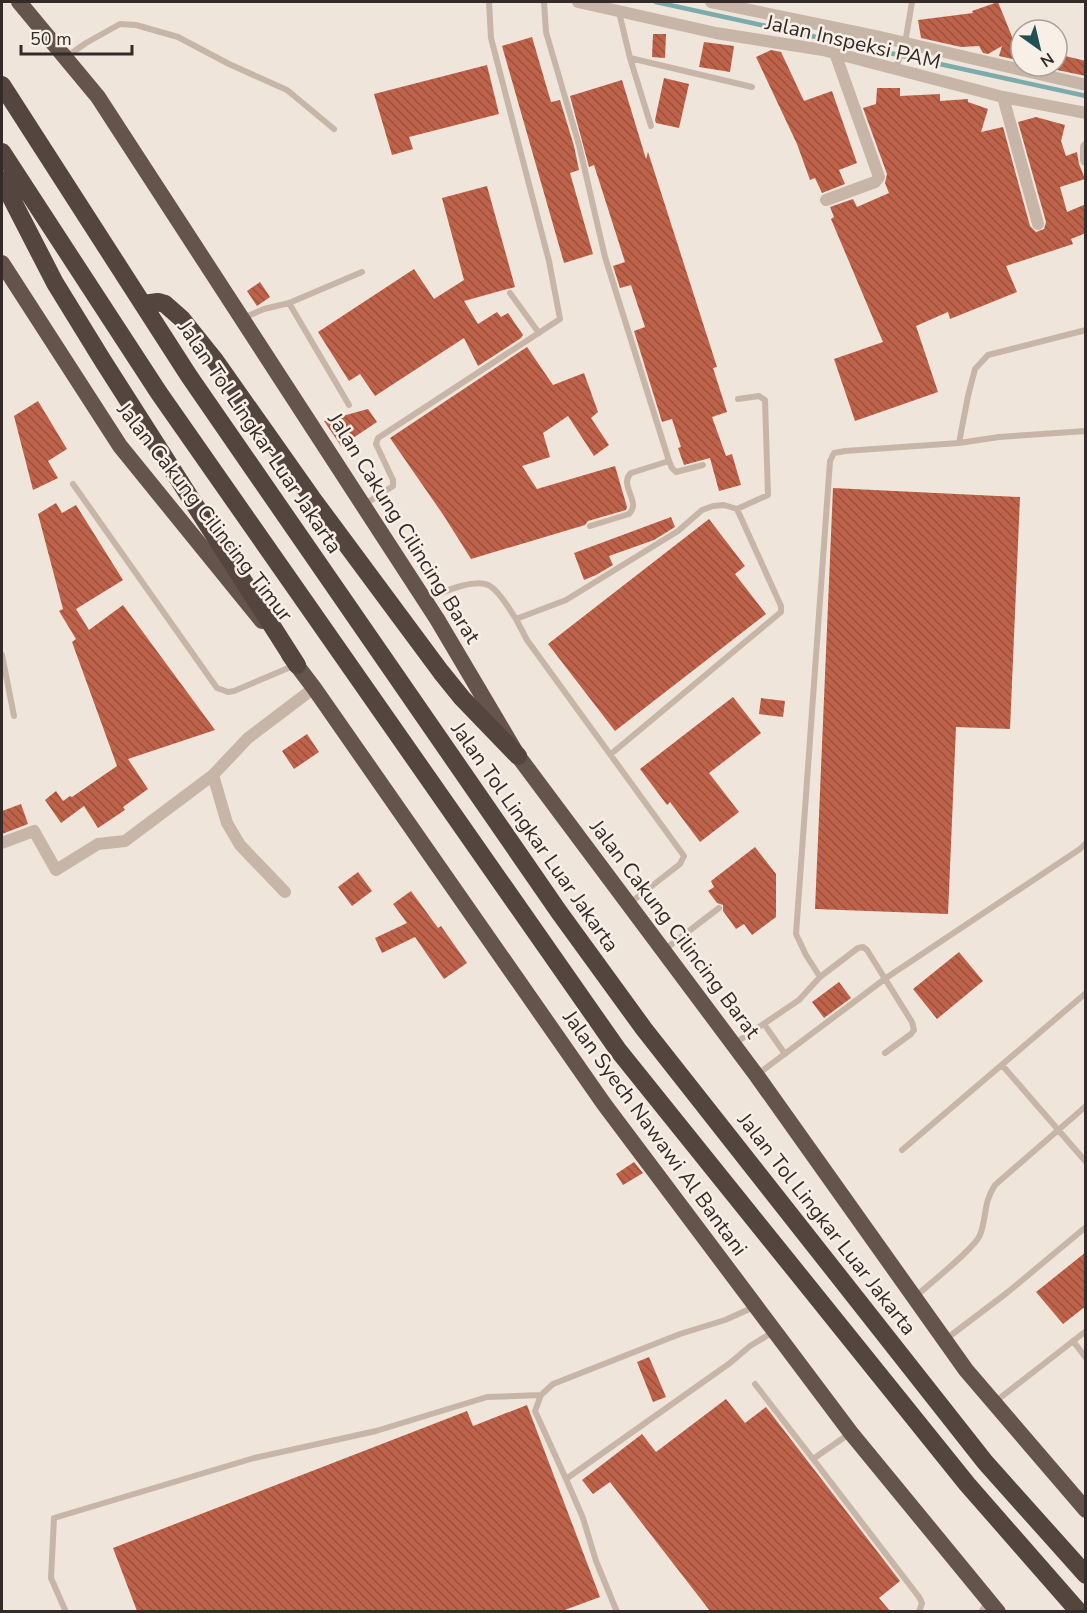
<svg xmlns="http://www.w3.org/2000/svg" width="1087" height="1613" viewBox="0 0 1087 1613" font-family="'Nunito Sans',sans-serif">
<defs>
<pattern id="building-back-hatch" width="6" height="6" patternUnits="userSpaceOnUse" patternTransform="scale(1.5)"><rect width="6" height="6" fill="#be624a"/><path d="M-1 5l2 2M0 0l6 6M5-1l2 2" fill="none" stroke="#9b513e"/></pattern>
</defs>
<rect width="100%" height="100%" fill="#f0e5db"/>
<g fill="none" stroke-linecap="round" stroke-linejoin="round">
<path stroke="#7cabab" stroke-width="4.5" d="M656 2 1086 96"/>
</g>
<path fill="url(#building-back-hatch)" d="M998 2 1015 44 1021 45V61L999 56 1002 46 988 54 983 53 979 46 961 47 921 38 918 20 973 13 972 11Z
M653 34H666L665 58 652 57Z
M532 37 551 102 560 100 574 146 579 170 570 173 593 254 564 263 502 46Z
M704 42 734 46 730 72 699 67Z
M771 50 781 52 804 101 832 91 857 163 839 170 845 184 822 193 815 178 810 180 797 144 756 57Z
M1057 54 1086 61V76L1057 70Z
M487 65 499 114 409 137 413 149 392 155 374 94Z
M664 78 689 84 679 128 656 123 655 120Z
M622 80 646 159 648 152 717 367 713 368 727 412 712 417 726 456 732 454 741 485 719 491 710 458 684 465 678 448 681 447 672 419 662 422 634 331 645 327 631 285 620 288 613 266 625 262 594 165 589 167 570 96Z
M877 88H900V96L940 94V101L968 99V102L988 109 981 132 1003 127 1030 226 1036 232 1044 229 1046 222 1018 122 1036 117 1065 125 1061 141 1066 156 1077 152 1079 164 1085 179 1060 187 1067 212 1086 204V233L1071 239 1073 244 1006 266 1017 292 950 319 948 312 916 326 938 392 855 421 834 359 883 342 831 219 834 217 830 207 853 199 857 207 889 193 885 183 887 174 863 108 876 104Z
M487 186 515 287 464 301 478 324 497 312 501 317 508 313 523 335 521 338 478 366 464 338 375 396 360 374 349 381 318 332 414 269 434 299 464 280 442 198Z
M260 282 270 297 257 306 247 291Z
M527 347 553 385 584 373 598 412 591 418 609 445 594 456 568 416 543 433 550 457 522 466 537 489 615 466 627 507 626 510 588 521 585 525 471 559 444 516 390 438Z
M38 401 67 449 48 461 58 478 33 490 14 416Z
M368 409 377 422 341 446 324 421Z
M833 488 1020 497 1010 729 956 727 948 914 815 909Z
M56 503 62 513 76 505 123 580 76 609 89 630 123 605 215 730 128 759 148 789 123 807 125 810 98 828 84 806 61 823 45 800 56 791 63 801 70 796 72 797 117 766 72 642 76 639 59 611 63 609 38 514Z
M671 517 675 527 654 540 609 556 613 565 596 575 584 580 574 553Z
M709 519 745 566 735 574 766 614 615 731 548 644Z
M733 697 761 733 709 773 739 812 700 842 670 802 667 805 640 769Z
M761 698 785 701 783 717 759 714Z
M307 734 319 752 294 769 282 751Z
M21 804 28 824 2 834V811Z
M755 847 776 874V917L752 935 744 924 736 929 723 911V905L717 903 708 891 714 887 711 881Z
M358 872 372 891 352 906 338 887Z
M411 891 438 928 441 926 467 963 444 979 415 937 382 953 375 938 407 923 393 904Z
M959 952 983 981 937 1019 913 989Z
M839 982 851 998 824 1018 812 1002Z
M634 1162 643 1173 623 1185 616 1174Z
M1086 1252V1306L1063 1324 1036 1292Z
M649 1357 666 1397 653 1402 637 1362Z
M726 1399 745 1423 766 1407 900 1581 879 1598 890 1611H710L610 1482 593 1494 582 1480 642 1434 656 1452Z
M527 1405 600 1597 562 1611H137L113 1548 467 1411 473 1426Z"/>
<g fill="none" stroke-linecap="round" stroke-linejoin="round">
<path stroke="#c7b5a8" stroke-width="6" d="M544 2 546 32 579 145 605 257 669 461 672 468 676 472 703 465
M619 12 630 58 752 87
M66 57 86 43 120 24 136 25 178 37 229 64 287 90 334 129
M630 58 651 126
M895 70 905 43 912 2
M510 293 539 333
M289 303 349 405
M243 318 264 309 289 303 362 272
M959 443 968 396 975 369 988 355 1086 330
M73 484 217 688 228 692 234 691 293 666
M365 504 393 486V480L376 444 378 438 560 319 549 261 491 38 489 2
M590 526 629 514C642 502 618 485 631 473L669 461
M426 599C441 593 475 577 490 586 501 593 509 609 516 619
M2 655 14 716
M611 754 781 612V606L737 509
M630 903 680 864 684 856 527 640 516 619 566 600 678 531 702 510 713 506 724 505 737 509 768 495 765 400 759 396 738 399
M664 950 719 908
M820 977 806 955 796 934 830 461 834 453 845 451 959 443 999 437 1086 431
M764 1024 785 1054
M734 1044 799 1000 820 977 858 948 863 947 867 950 912 1022 914 1030 911 1034 885 1053
M1002 1065 1086 1162
M758 1074 886 978 1080 849 1086 843
M902 1150 1086 993
M915 1297C928 1285 975 1248 980 1235 987 1217 983 1203 995 1185L1086 1106
M946 1339 1008 1292 1086 1227
M1073 1341 1086 1358
M755 1384 813 1459
M996 1401 1086 1331
M849 1434 813 1459 919 1597 922 1603 919 1612
M566 1479 535 1411 541 1395 553 1384 680 1334 725 1320 754 1307
M66 1612 51 1578 54 1518 254 1458 376 1431 487 1397 541 1395
M617 1612 596 1561 583 1518 566 1479 730 1363 750 1346 773 1332
M981 1612 988 1601"/>
<path stroke="#c7b5a8" stroke-width="12" d="M578 2 716 33 823 50 1003 97 1086 113
M711 2 880 37 1086 85
M1003 97 1038 224
M1086 147V160
M826 200 875 182 879 177 835 53
M213 775 227 823 240 845 285 892
M2 843 34 831 56 870 98 844 125 841 213 775 248 738 314 688"/>
<path stroke="#65544c" stroke-width="16" d="M19 2 98 97 437 619 518 756 757 1076 966 1370 1086 1510
M2 263 120 446 262 621
M289 655 314 688 604 1104 851 1433 998 1612"/>
<path stroke="#55453f" stroke-width="18" d="M2 85 189 376 559 912 644 1029 985 1462 1086 1575
M2 152 159 393 618 1050 967 1484 1079 1612
M2 180 55 283 103 361 297 665
M143 304 158 302 165 304 182 319 214 359 312 498 441 672 462 698 518 756"/>
</g>
<g text-anchor="middle" dominant-baseline="central" stroke-width="5" stroke-linejoin="round" paint-order="stroke">
<g font-size="21" fill="#342b28" stroke="#f8efe7">
<text transform="translate(853 42) rotate(13)">Jalan Inspeksi PAM</text>
<text transform="translate(260 437) rotate(56)">Jalan Tol Lingkar Luar Jakarta</text>
<text transform="translate(205 512) rotate(52)">Jalan Cakung Cilincing Timur</text>
<text transform="translate(404 528) rotate(58)">Jalan Cakung Cilincing Barat</text>
<text transform="translate(535 837) rotate(55)">Jalan Tol Lingkar Luar Jakarta</text>
<text transform="translate(675 929) rotate(53)">Jalan Cakung Cilincing Barat</text>
<text transform="translate(655 1133) rotate(54)">Jalan Syech Nawawi Al Bantani</text>
<text transform="translate(827 1224) rotate(52)">Jalan Tol Lingkar Luar Jakarta</text>
</g>
</g>
<rect width="1087" height="1613" fill="none" stroke="#342b28" stroke-width="6"/>
<g transform="translate(1039 48) rotate(146)"><circle r="28" fill="#f8efe7" stroke="#aaa19b" stroke-width="1.5"/>
<path d="M0-4.5L10 22L0 15L-10 22Z" fill="#205253"/>
<text y="-9" font-size="16" font-weight="bold" text-anchor="middle" fill="#342b28">N</text>
</g>
<path d="M21 45v9h111v-9" fill="none" stroke="#342b28" stroke-width="3"/>
<text x="30" y="45" font-size="18" fill="#342b28" stroke="#f8efe7" stroke-width="4.5" paint-order="stroke">50 m</text>
</svg>
